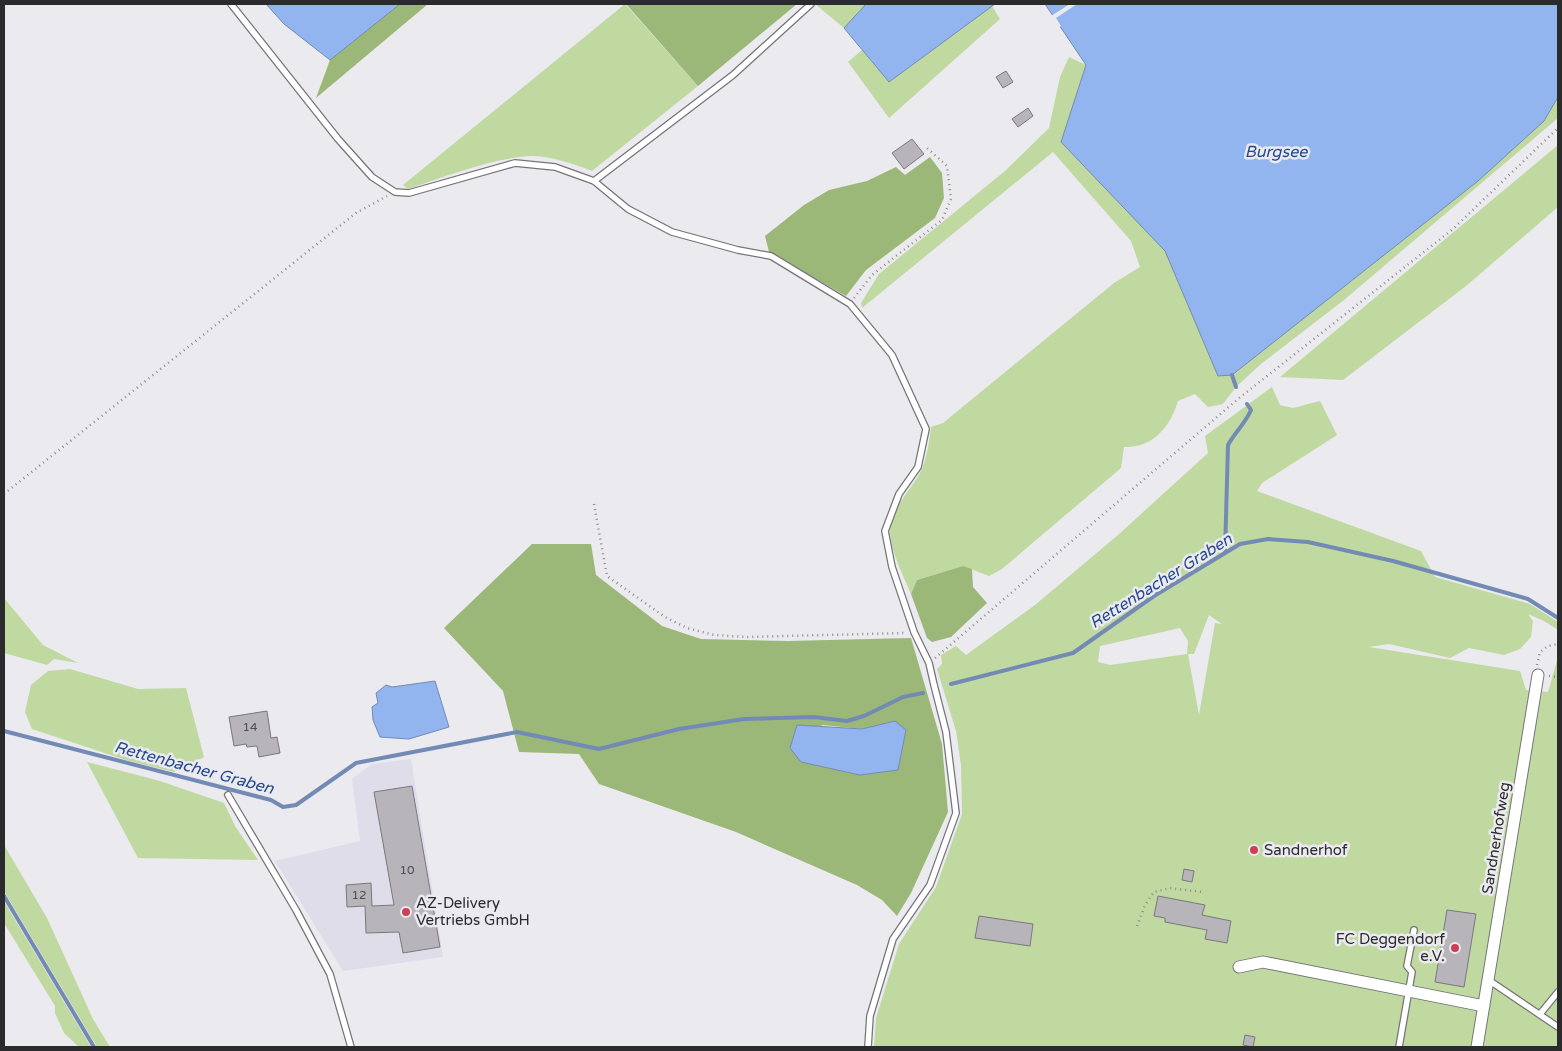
<svg xmlns="http://www.w3.org/2000/svg" width="1562" height="1051" viewBox="0 0 1562 1051" font-family="'Varela Round',sans-serif">
<rect width="100%" height="100%" fill="#ebeaef"/>
<path fill="#dfddea" d="M411 759 443 957 343 971 275 861 360 841 352 779 372 764Z"/>
<path fill="#bfd9a1" fill-rule="evenodd" d="M625 4 698 86 592 171C570 163 544 153 520 157 482 162 444 177 408 189L403 185Z
M815 4H866L844 28Z
M992 6 1000 19 889 118 848 62 862 50 889 82Z
M1069 57 1086 65 1062 142 1165 250 1218 376 1544 121 1558 97V118L1344 300 1261 364 1236 387 1223 404 1208 407 1195 394 1178 401C1170 427 1153 448 1124 447L1121 468 1002 569 989 576 963 566 917 580 911 594C904 577 890 550 890 531 891 507 910 492 920 473 927 459 929 443 931 427L943 423 1114 283 1140 267 1131 241 1053 152 862 308 861 303 879 274 1005 171 1049 128 1060 77Z
M1558 145V207L1466 286 1343 380 1280 377Z
M1272 387 1280 405 1293 408 1320 401 1337 435 1262 483 1257 491 1421 551 1435 577 1530 604 1558 622V630L1544 621 1528 614 1533 621 1531 637 1520 649 1504 655 1469 648 1450 658 1389 644 1369 647 1520 671 1526 690 1548 692 1558 657V1047H874L876 1018 899 944 936 887 962 814 961 765 956 731 937 669 942 664 941 655 956 646 966 655 1035 605 1118 535 1208 453 1205 436ZM1209 615 1222 624 1215 623 1199 715 1188 654H1194ZM1180 628 1188 641 1187 654 1110 665 1098 662 1100 646Z
M4 598 43 645 78 663 54 659 47 665 4 653Z
M70 669 138 689 186 688 204 757 174 772 126 760 32 729 25 712 31 685 48 671Z
M87 762 160 781 224 803 235 826 258 860 138 858Z
M4 845 47 918 93 1019 110 1047H97L4 891Z
M4 900 8 908 91 1047H79L64 1033 55 1013V1006L4 923Z"/>
<path fill="#9bb878" fill-rule="evenodd" d="M400 4H428L316 98 330 60Z
M626 4H797L698 86Z
M930 157 942 173 944 198 935 218 866 270 846 296 769 252 765 236 804 205 829 190 867 181 896 167 905 175Z
M532 544H591L596 575 662 626 701 639 788 641 911 638 942 744 948 812 911 893 897 916 882 900 857 885 736 832 599 784 579 754 519 752 503 691 444 628ZM895 721 898 770 860 775 802 762 822 725 862 729Z
M963 566 972 569 973 587 987 603 951 637 932 642 927 638 911 594 917 580Z"/>
<path fill="#92b4ef" stroke="#738bb4" d="M266 4H400L330 60 284 24Z
M866 4H995L889 82 844 28Z
M1045 4H1558V97L1544 121 1478 181 1232 375 1218 376 1165 251 1061 142 1086 65Z
M435 681 449 727 409 739 380 737 373 720 372 707 378 703 376 693 386 685 392 687Z
M895 721 906 730 898 770 860 775 801 762 790 748 797 725 862 729Z"/>
<path fill="#ebeaef" d="M1070 4H1077L1056 18 1061 26 1058 28 1051 16Z"/>
<g fill="none" stroke-linecap="round" stroke-linejoin="round">
<path stroke="#738bb4" stroke-width="4" d="M1232 375 1236 387
M1225 553 1228 445C1235 432 1245 424 1251 410L1247 404
M951 684 1073 653 1154 596 1240 544 1268 539 1308 542 1393 561 1528 599 1558 618
M4 731 271 800 283 807 296 805 356 763 517 732 599 749 679 729 744 719 814 717 847 721 864 716 903 697 923 693
M4 896 94 1047"/>
</g>
<path fill="#b7b5ba" stroke="#7a787c" d="M1006 71 1013 82 1003 88 996 77Z
M1028 108 1033 116 1018 127 1012 119Z
M912 139 924 154 904 169 892 153Z
M267 711 271 738 277 737 280 753 259 757 257 746 247 747 246 744 234 746 229 717Z
M412 786 440 947 403 953 399 932 366 933 365 906 347 907 346 885 371 883 372 906 394 905 374 792Z
M1184 869 1194 871 1192 882 1182 880Z
M1158 896 1205 905 1202 915 1231 921 1227 943 1205 939 1207 930 1165 922V918L1154 916Z
M1447 910 1476 914 1464 987 1435 982Z
M979 916 1033 924 1030 946 975 938Z
M1245 1035 1255 1037 1253 1047 1243 1045Z"/>
<g fill="none" stroke-linecap="round" stroke-linejoin="round">
<defs>
<path id="service" d="M231 4 338 139 372 177 395 192 409 193 515 163 555 167 594 181 628 209 672 232 738 250 771 256 850 304 892 355 926 429 918 467 899 494 885 531 892 567 914 632 929 663 934 685 946 732 956 813 930 885 893 939 870 1016 868 1047
M594 181 733 75 811 4
M228 795 296 910 330 974 351 1047
M1487 979 1558 1027
M1540 1014 1558 992
M1399 1047 1412 972 1407 966 1414 930"/>
<path id="minor" d="M1239 967 1263 962 1484 1006
M1477 1047 1538 675"/>
</defs>
<use href="#service" stroke="#757579" stroke-width="8"/>
<use href="#minor" stroke="#757579" stroke-width="13"/>
<path stroke="#8d8c90" stroke-width="2.5" stroke-dasharray="1 4" stroke-linecap="butt" d="M854 298 872 275 942 220 951 199 947 166 926 147
M4 494 356 213 387 196
M594 504 607 576 665 617 687 628 714 635 746 637 905 633
M935 658 1238 399 1453 229 1558 128
M1537 665 1540 652 1548 646 1558 644
M1549 676 1558 677
M1137 926 1145 905 1154 892 1170 888 1202 892"/>
<use href="#service" stroke="#fff" stroke-width="5.5"/>
<use href="#minor" stroke="#fff" stroke-width="11"/>
</g>
<g fill="#cf3f55" stroke="#ebeaef" stroke-width="2">
<circle cx="1254" cy="850" r="5"/>
<circle cx="406" cy="912" r="5"/>
<circle cx="1455" cy="948" r="5"/>
</g>
<g text-anchor="middle" dominant-baseline="central" stroke-width="5" stroke-linejoin="round" paint-order="stroke">
<g font-size="12" fill="#4e4d50">
<text x="250" y="727">14</text>
<text x="407" y="870">10</text>
<text x="359" y="895">12</text>
</g>
<g font-size="15" fill="#2b2a2c" stroke="#ebeaef">
<text transform="translate(1496 838) rotate(-81)">Sandnerhofweg</text>
</g>
<g font-size="15" fill="#2b2a2c" stroke="#ebeaef" text-anchor="start">
<text x="1264" y="850">Sandnerhof</text>
<text x="416" y="903">AZ-Delivery<tspan x="416" dy="17">Vertriebs GmbH</tspan></text>
<text x="1445" y="939" text-anchor="end">FC Deggendorf<tspan x="1445" dy="17">e.V.</tspan></text>
</g>
<g font-size="16" font-style="italic" fill="#24498f" stroke="#ebeaef">
<text x="1276" y="152">Burgsee</text>
<text transform="translate(1161 581) rotate(-32)">Rettenbacher Graben</text>
<text transform="translate(194 768) rotate(15)">Rettenbacher Graben</text>
</g>
</g>
<rect width="1562" height="1051" fill="none" stroke="#2b2a2c" stroke-width="10"/>
</svg>
